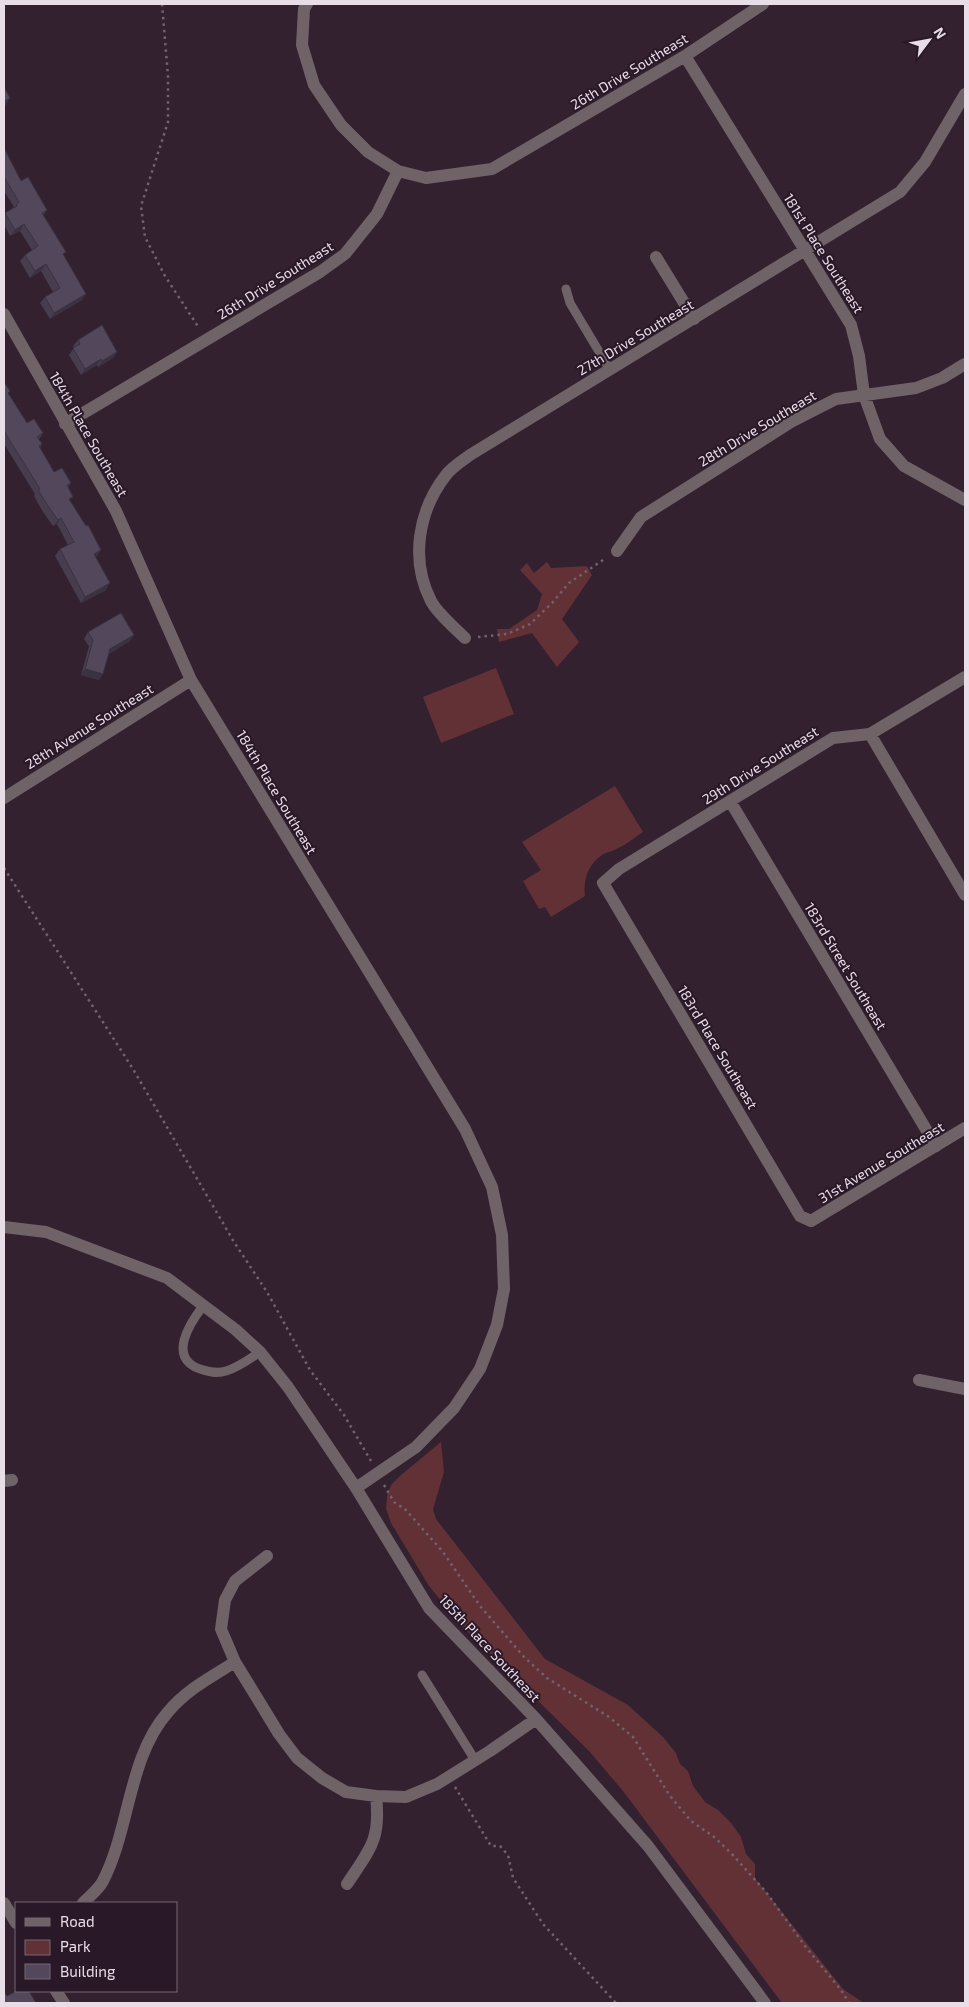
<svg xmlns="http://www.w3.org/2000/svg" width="969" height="2007" viewBox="0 0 969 2007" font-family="'Exo 2',sans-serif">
<rect width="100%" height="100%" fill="#332130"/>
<path fill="#623136" d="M547 562 551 568 587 566 592 575 562 619 579 642 557 667 532 633 499 642 497 629H509L537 610 542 594 520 570 527 563 534 573Z
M496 668 514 714 441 743 423 697Z
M615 786 643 832C634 838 626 845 616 849 612 852 606 852 602 855 588 864 583 880 585 896L551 917 545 907 539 909 523 881 541 870 522 842Z
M441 1442 444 1472 433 1509 436 1519 545 1659 628 1705 663 1737 676 1753 680 1764 688 1771 693 1786 705 1802 718 1810 731 1823 741 1837 746 1854 755 1864V1878L843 1989 864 2003H782L623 1791 589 1751 463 1627 429 1586 391 1523 386 1509 387 1496 391 1485 401 1475Z"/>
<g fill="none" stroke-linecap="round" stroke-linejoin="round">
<path stroke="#71626f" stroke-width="2.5" stroke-dasharray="2.5 4" stroke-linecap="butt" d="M162 4 168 76V122L141 206 145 237 165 276 199 328
M478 637 507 634 530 624 552 603 569 583 606 558
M4 868 133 1069 234 1242 267 1292 310 1370 344 1415 371 1461
M384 1485 394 1502 406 1510 443 1552 480 1606 524 1657 547 1678 609 1717 633 1737 670 1796 691 1821 713 1836 731 1853 766 1892 805 1946 841 1990 849 2003
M455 1787 491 1846H500L508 1855 513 1878 543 1924 616 2003"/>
<path stroke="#6f6368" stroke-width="9" d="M566 289 570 303 610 370
M203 1306C190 1323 167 1358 200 1369 209 1372 217 1374 226 1371 239 1367 249 1359 260 1352
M422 1675 475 1760"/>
<path stroke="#6f6368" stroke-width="12" d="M307 4 304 9 302 45 314 85 341 125 368 152 398 171 426 178 492 169 685 56 763 4
M685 56 851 325 859 356 864 395 880 439 904 466 965 500
M656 257 694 319
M4 314 116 511 191 680 465 1129 492 1187 502 1235 504 1289 497 1325 480 1369 454 1408 416 1447 356 1488
M65 424 320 272 345 254 377 214 398 171
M617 551 641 517 791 422 836 399 916 388 942 378 965 364
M465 638C455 628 437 613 431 601 410 560 418 511 446 475 452 467 462 461 470 455L900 192 925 162 965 94
M965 677 870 734 833 738 619 869 603 883 800 1216 811 1221 965 1128
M870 734 965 895
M4 798 191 680
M730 801 936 1146
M4 1227 46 1232 167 1278 236 1330 260 1352 288 1387 356 1488 429 1608 536 1719 648 1846 765 2003
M919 1380 965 1389
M4 1481 12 1480
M267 1556 235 1581 225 1600 221 1629 235 1662 279 1734 297 1758 322 1778 346 1792 376 1796 406 1797 437 1784 490 1751 536 1719
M347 1884C370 1849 381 1840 376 1796
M4 1903 16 1923
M83 1903C89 1897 99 1889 103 1881 130 1829 128 1757 168 1712 186 1690 211 1677 235 1662
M56 1991 64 2003"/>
</g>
<path fill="#473d4f" d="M4 148 21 181 47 210 43 215 63 255 82 300 50 319 40 303 45 297 53 292 41 271 30 278 20 261 25 255 32 250 20 231 10 236 4 225V216L5 213 12 209 14 207 4 191Z
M78 340 117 352 113 358 98 367 97 365 81 375 69 355 74 348 73 346Z
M4 382 8 393 27 423 43 433 39 439 42 444 40 448 54 472 71 483 68 487 70 501 97 556 95 557 106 590 81 603 55 556 60 549 68 545 57 524 53 526 43 512 34 496 35 494 4 444Z
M88 632 130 641 109 654 99 680 81 675 89 646 84 639Z"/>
<path fill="#3a3240" d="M10 98 6 105 4 106V102Z
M24 224 20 231 10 236 15 230Z
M46 264 41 271 30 278 35 271Z
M86 294 82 300 50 319 54 313Z
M117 352 113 358 98 367 102 361Z
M101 359 97 365 81 375 85 369Z
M61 518 57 524 53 526 58 520Z
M101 550 97 556 90 560 94 554Z
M110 583 106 590 81 603 85 597Z
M134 635 130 641 106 656 110 649Z
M85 669 103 674 99 680 81 675Z"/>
<path fill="#53475c" stroke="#3a3240" d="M4 87 10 98 4 102Z
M4 148 21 181 28 177 47 210 42 213 66 252 63 254 86 294 54 313 45 297 60 288 46 264 35 271 25 255 38 246 24 224 15 230 5 213 17 206 16 205 19 202 4 177Z
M102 325 117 352 102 361 101 359 85 369 73 348 80 344 78 340Z
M4 382 10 391 8 393 27 423 34 419 43 433 37 437 42 444 39 446 54 472 62 468 71 483 67 485 73 497 69 499 86 526 88 525 101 550 94 554 110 583 85 597 60 549 74 542 61 518 58 520 48 506 38 490 40 489 4 431Z
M121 613 134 635 110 649 103 674 85 669 93 640 88 632Z
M17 1991H29L36 2003H4V1992L7 1996Z"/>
<g text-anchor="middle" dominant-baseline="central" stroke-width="4" stroke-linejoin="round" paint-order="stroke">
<g font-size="14" fill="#e9dde7" stroke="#291827">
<text transform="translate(629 71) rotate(-31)">26th Drive Southeast</text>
<text transform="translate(824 253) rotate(58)">181st Place Southeast</text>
<text transform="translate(275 280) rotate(-32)">26th Drive Southeast</text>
<text transform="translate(635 337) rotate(-31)">27th Drive Southeast</text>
<text transform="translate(757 428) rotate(-31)">28th Drive Southeast</text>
<text transform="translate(89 434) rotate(60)">184th Place Southeast</text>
<text transform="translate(89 726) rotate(-32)">28th Avenue Southeast</text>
<text transform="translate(760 765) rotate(-32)">29th Drive Southeast</text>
<text transform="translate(277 792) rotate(59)">184th Place Southeast</text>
<text transform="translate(846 966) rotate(59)">183rd Street Southeast</text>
<text transform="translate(718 1047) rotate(59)">183rd Place Southeast</text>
<text transform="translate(881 1162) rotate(-31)">31st Avenue Southeast</text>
<text transform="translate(490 1648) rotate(47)">185th Place Southeast</text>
</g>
</g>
<rect width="969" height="2007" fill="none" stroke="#e9dde7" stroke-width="10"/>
<rect x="15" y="1902" width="162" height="90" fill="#291827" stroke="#766774"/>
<rect x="25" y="1918" width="25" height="8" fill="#6f6368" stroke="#766774"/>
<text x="60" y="1927" font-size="15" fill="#e9dde7">Road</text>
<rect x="25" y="1940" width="25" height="15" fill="#623136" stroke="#766774"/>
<text x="60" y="1952" font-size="15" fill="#e9dde7">Park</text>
<rect x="25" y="1964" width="25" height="15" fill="#53475c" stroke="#766774"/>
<text x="60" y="1977" font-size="15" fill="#e9dde7">Building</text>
<g transform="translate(929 40) rotate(58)" stroke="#291827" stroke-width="4" paint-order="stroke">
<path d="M0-4L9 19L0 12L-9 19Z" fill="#e9dde7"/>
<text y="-8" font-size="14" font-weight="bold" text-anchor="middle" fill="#e9dde7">N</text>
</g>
</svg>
